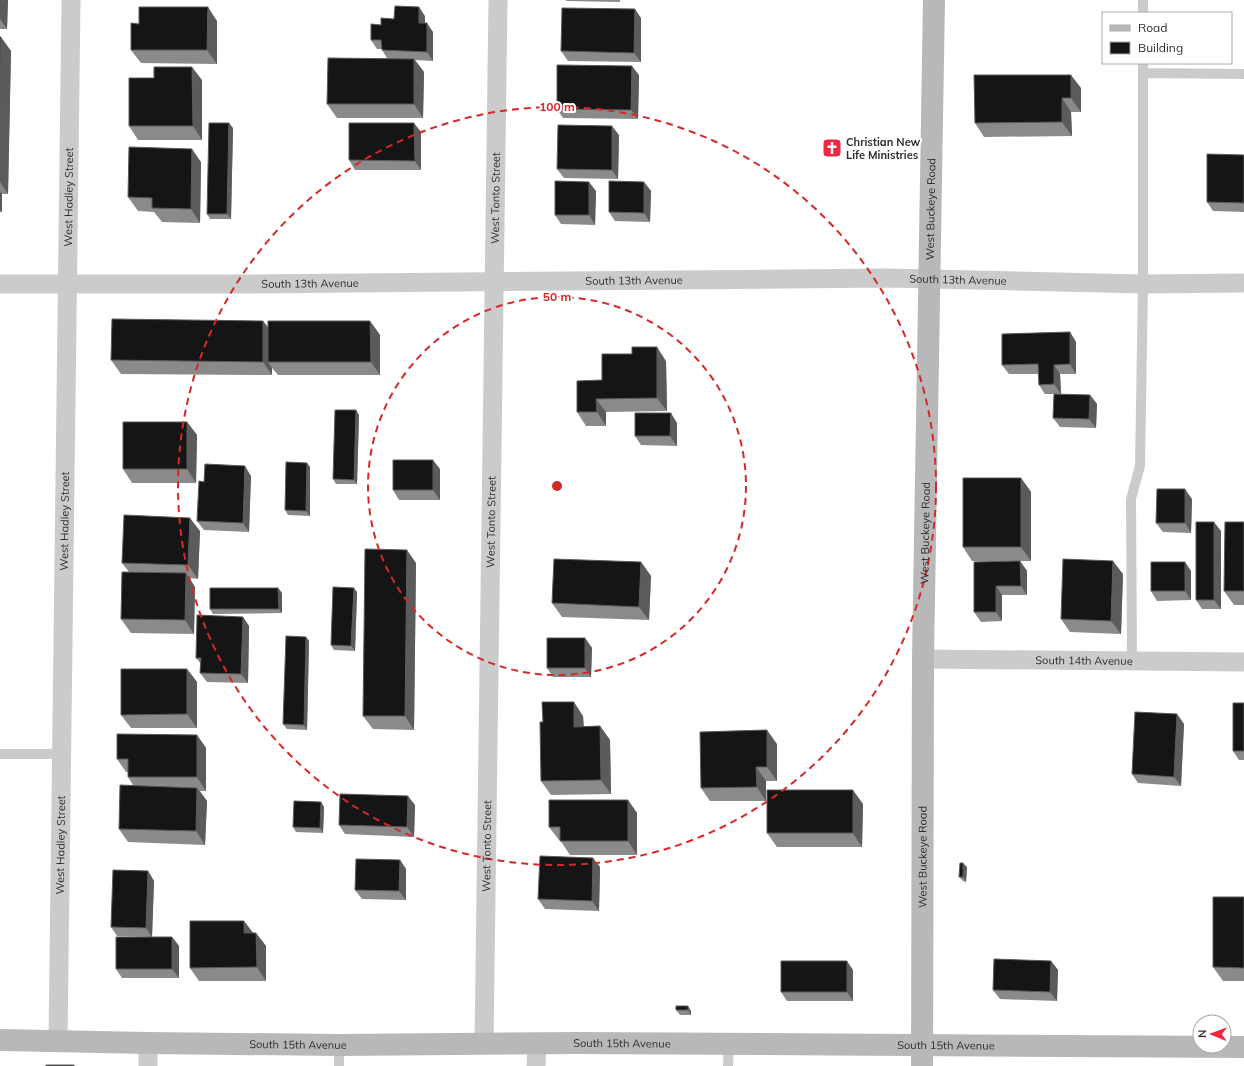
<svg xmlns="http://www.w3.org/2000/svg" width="1244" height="1066" viewBox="0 0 1244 1066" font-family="Mulish,sans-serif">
<rect width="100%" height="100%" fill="#fff"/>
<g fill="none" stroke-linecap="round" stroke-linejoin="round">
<path stroke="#cbcbcb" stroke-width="10" d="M1143 0V13
M1143 73 1244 74
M1132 661 1131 499 1140 466 1143 284V63
M0 754H61
M339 1045V1066
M728 1066 729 1044"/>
<g stroke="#cbcbcb" stroke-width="19">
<path id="s1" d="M0 284H247L887 278 1143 284 1244 283"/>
<path id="s2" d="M923 659 1244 662"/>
<path id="s3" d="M58 1042 71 0"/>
<path id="s4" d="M484 1043 498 0"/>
<path d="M148 1066V1043"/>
<path d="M536 1066 537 1043"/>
</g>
<g stroke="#b8b8b8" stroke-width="22">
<path id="s5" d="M0 1040 148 1043 339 1045 578 1043 1244 1047"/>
<path id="s6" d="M922 1066 923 659 934 0"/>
</g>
</g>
<path fill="#8a8a8a" d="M0 0H8L7 29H0Z
M565 0H620V2L567 1Z
M425 16V23L433 32V61L415 60 424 72 423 118H337L327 104 387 58 382 50V49H377L371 40 381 25 394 19Z
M641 18V62L568 61 561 51Z
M217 21V64L141 63 131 50Z
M0 37 11 51 8 194H2V212H0Z
M639 75 638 119 563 118 557 109Z
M202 80V140H138L129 126Z
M1081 88V112H1071L1072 136 984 137 975 123Z
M233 128 231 219H210L207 214Z
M421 132V170H355L349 160Z
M619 135 618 179 564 178 557 169Z
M1244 155V212L1213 211 1207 202Z
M201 162 200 223 162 222 154 212 138 211 128 197Z
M644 182 651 191 650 222 615 221 609 212Z
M596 191 595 225 561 224 555 215Z
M263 321 268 327 370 321 380 335V375H278L272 368V375L121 374 111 360Z
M1070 332 1076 342V374H1060L1061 394H1045L1039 385 1038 374H1009L1002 365Z
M666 361 667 411 606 412V426H586L577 412 602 380Z
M1090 395 1097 404 1096 428 1060 427 1053 418Z
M356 410 359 415 357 484H336L333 479Z
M187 422 197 435 196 483H132L123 469Z
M677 423V446L641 445 635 436Z
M307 463 310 467V516L288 515 285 510Z
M440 469V500H399L393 490Z
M251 476 249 532 204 530 197 521 204 482Z
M1021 478 1031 492V561H972L963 547Z
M1192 499 1191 533 1163 532 1156 523Z
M1244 522V605H1234L1224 591Z
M200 531 198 579 189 578 195 587 194 634 131 633 121 619 129 572 122 563Z
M1221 531V609H1202L1196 600Z
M1020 561 1027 571V595H1002V621L981 622 974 612V562Z
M641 562 651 576 649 620 562 617 552 603Z
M1185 562 1191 571V600L1157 601 1151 591Z
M416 563 414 730 373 729 363 716Z
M1123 574 1121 634 1070 632 1061 619Z
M278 588 282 593V613L213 614 210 609Z
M357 592 355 651 334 650 331 645Z
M243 617 249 626 248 683 207 682 200 673 201 664 196 658Z
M306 637 309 641 307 730 287 729 283 724Z
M585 638 592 648 591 677H553L547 668Z
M187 669 197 682V728H131L121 715Z
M1244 703V760H1239L1233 751Z
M1177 714 1184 724 1181 786 1138 783 1132 774Z
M583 716 584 726H600L610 740 611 794 551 795 541 781 543 722Z
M197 735 206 748V791H200L207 801 205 845 128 842 119 829 133 785 128 777V772H126L117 759Z
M777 744V781H766V801H710L701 788Z
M628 800 637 813V855H570L560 840H559L549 827Z
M321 802 324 807 323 833 296 832 293 827Z
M863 804 862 847H777L767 833Z
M415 805 414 837 345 834 339 825Z
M593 858 600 867 599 911 545 909 538 899Z
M400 860 406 869V900L362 899 355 890Z
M967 867 966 882 963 881 959 877Z
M148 871 154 881 152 937 117 936 111 927Z
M1244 897V981H1223L1213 967Z
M244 921 253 933H256L266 946V981H199L190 968Z
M172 937 179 946V978H122L116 969Z
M1051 961 1058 970 1057 1001 1000 999 993 990Z
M853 970V1001H787L781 992Z
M676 1006 691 1011V1015H680L676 1010Z"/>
<path fill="#5b5b5b" d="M0 0H8L7 29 0 19Z
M208 7 217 21V64L207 50Z
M419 7 425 16V32L419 23Z
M635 9 641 18V62L634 53Z
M427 23 433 32V61L427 52Z
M1 37 11 51 8 194 0 182V104Z
M414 59 424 72 423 118 414 104Z
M632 66 639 75 638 119 631 110Z
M192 67 202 80V140L193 126Z
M1071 75 1081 88V112L1071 98Z
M1062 98 1071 112 1072 136 1062 122Z
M229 123 233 128 231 219 227 214Z
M414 123 421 132V170L415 161Z
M612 126 619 135 618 179 612 170Z
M192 149 201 162 200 223 191 209Z
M589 182 596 191 595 225 589 215Z
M644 182 651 191 650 222 644 213Z
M0 191 2 194V212L0 210Z
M263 321 273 334 268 362 272 368V375L263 362Z
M370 321 380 335V375L371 362Z
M1070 332 1076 342V374L1070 364Z
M657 347 666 361 667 411 657 398Z
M1054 365 1060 374 1061 394 1054 384Z
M1090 395 1097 404 1096 428 1089 419Z
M596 399 606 412V426L597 412Z
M356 410 359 415 357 484 354 480Z
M671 413 677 423V446L670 436Z
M187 422 197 435 196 483 187 469Z
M433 460 440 469V500L433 490Z
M307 463 310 467V516L306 511Z
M245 466 251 476 249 532 243 523Z
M1021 478 1031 492V561L1021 547Z
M1185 489 1192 499 1191 533 1185 523Z
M190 518 200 531 198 579 188 565Z
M1214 522 1221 531V609L1214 600Z
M407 550 416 563 414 730 405 716Z
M1020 561 1027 571V595L1021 586Z
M1113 561 1123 574 1121 634 1111 621Z
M641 562 651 576 649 620 639 607Z
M1185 562 1191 571V600L1185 591Z
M186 573 195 587 194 634 185 620Z
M996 586 1002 595V621L996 612Z
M278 588 282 593V613L279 609Z
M354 588 357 592 355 651 351 646Z
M243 617 249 626 248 683 241 674Z
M306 637 309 641 307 730 304 725Z
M585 638 592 648 591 677 585 668Z
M187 669 197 682V728L187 714Z
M574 702 583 716 584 740 574 727Z
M1177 714 1184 724 1181 786 1174 777Z
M600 726 610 740 611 794 601 780Z
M767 730 777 744V781L767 767Z
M197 735 206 748V791L197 777Z
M756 767 766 781V801L757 787Z
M197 788 207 801 205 845 196 831Z
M853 790 863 804 862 847 853 833Z
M408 796 415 805 414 837 407 827Z
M628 800 637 813V855L628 841Z
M321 802 324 807 323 833 320 828Z
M593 858 600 867 599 911 592 901Z
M400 860 406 869V900L399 891Z
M963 863 967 867 966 882 963 877Z
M148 871 154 881 152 937 146 928Z
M244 921 254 934 244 933Z
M256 933 266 946V981L257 967Z
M172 937 179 946V978L172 969Z
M847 961 853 970V1001L847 992Z
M1051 961 1058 970 1057 1001 1050 992Z
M688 1006 691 1011V1015L688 1010Z"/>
<path fill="#151515" stroke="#5b5b5b" d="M395 6 419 7V23H427V52L382 50 381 40H371V24L381 25V18L394 19Z
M139 7H208L207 50H131V23L139 24Z
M562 8 635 9 634 53 561 51Z
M0 37H1L0 104Z
M328 58 414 59V104H327Z
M557 65 632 66 631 110 557 109Z
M154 67H192L193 126H129V78H154Z
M974 75H1071V98H1062V122L975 123Z
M209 123H229L227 214H207Z
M349 123H414L415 161 349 160Z
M558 125 612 126V170L557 169Z
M129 147 192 149 191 209 152 208V198L128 197Z
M1207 154 1244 155V203L1207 202Z
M555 181 589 182V215H555Z
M609 181 644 182V213L609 212Z
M112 319 263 321V362L111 360Z
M268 321H370L371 362H268Z
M1070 332V364L1054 365V384L1039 385 1038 364 1002 365V334Z
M632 347H657V398L596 399 597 412H577V381L602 380V354H632Z
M1054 394 1090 395 1089 419 1053 418Z
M335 410H356L354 480 333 479Z
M635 413H671L670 436H635Z
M123 422H187V469H123Z
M393 460H433V490H393Z
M286 462 307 463 306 511 285 510Z
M205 464 245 466 243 523 197 521 199 481 204 482Z
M963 478H1021V547H963Z
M1157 489H1185V523H1156Z
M124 515 190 518 188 565 122 563Z
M1196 522H1214V600H1196Z
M1225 522H1244V591H1224Z
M365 549 407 550 405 716H363Z
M554 559 641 562 639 607 552 603Z
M1063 559 1113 561 1111 621 1061 619Z
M1020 561 1021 586H996V612H974V562Z
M1151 562H1185V591H1151Z
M122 572 186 573 185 620 121 619Z
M333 587 354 588 351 646 331 645Z
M210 588H278L279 609H210Z
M197 615 243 617 241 674 200 673 201 658H196Z
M286 636 306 637 304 725 283 724Z
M547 638H585V668H547Z
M121 669H187V714L121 715Z
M542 702H574V727L600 726 601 780 541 781 540 722H543Z
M1233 703H1244V751H1233Z
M1135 712 1177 714 1174 777 1132 774Z
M767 730V767H756L757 787 701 788 700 732Z
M117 734 197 735V777H128V759H117Z
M120 785 197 788 196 831 119 829Z
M767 790H853V833H767Z
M340 794 408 796 407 827 339 825Z
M549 800H628V841H560V827H549Z
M294 801 321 802 320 828 293 827Z
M540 856 593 858 592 901 538 899Z
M356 859 400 860 399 891 355 890Z
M960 863H963V877H959Z
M113 870 148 871 146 928 111 927Z
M1213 897H1244V968L1213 967Z
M190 921H244V933H256L257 967 190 968Z
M116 937H172V969H116Z
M994 959 1051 961 1050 992 993 990Z
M781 961H847V992H781Z
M676 1006H688V1010H676Z
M46 1065H74V1066H46Z"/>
<g fill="none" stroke="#d62828" stroke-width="2" stroke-dasharray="7 5">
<circle cx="557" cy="486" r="189"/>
<circle cx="557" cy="486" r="379"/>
</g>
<defs>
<symbol id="church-square" viewBox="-11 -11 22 22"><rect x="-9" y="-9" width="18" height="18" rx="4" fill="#ef2641" stroke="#fff"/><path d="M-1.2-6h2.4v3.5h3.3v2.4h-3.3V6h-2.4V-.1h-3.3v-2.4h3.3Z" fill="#fff"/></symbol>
</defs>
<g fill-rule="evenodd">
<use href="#church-square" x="821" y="137" width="22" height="22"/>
</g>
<g text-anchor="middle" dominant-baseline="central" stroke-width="4" stroke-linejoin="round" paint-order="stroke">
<g font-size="11" font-weight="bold" fill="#2e2e2e" stroke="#fff" text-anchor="start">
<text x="846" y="142">Christian New<tspan x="846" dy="13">Life Ministries</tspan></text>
</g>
<g font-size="11" fill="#2e2e2e" stroke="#fff">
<text stroke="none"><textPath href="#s3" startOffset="845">West Hadley Street</textPath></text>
<text stroke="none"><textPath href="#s4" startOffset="845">West Tonto Street</textPath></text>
<text stroke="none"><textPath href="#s6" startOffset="857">West Buckeye Road</textPath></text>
<text stroke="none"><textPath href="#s1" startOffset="958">South 13th Avenue</textPath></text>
<text stroke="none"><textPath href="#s1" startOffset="634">South 13th Avenue</textPath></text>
<text stroke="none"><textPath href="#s1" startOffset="310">South 13th Avenue</textPath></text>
<text stroke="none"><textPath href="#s3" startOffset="521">West Hadley Street</textPath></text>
<text stroke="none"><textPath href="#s4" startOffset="521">West Tonto Street</textPath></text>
<text stroke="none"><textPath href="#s6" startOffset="533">West Buckeye Road</textPath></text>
<text stroke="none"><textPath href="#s2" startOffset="161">South 14th Avenue</textPath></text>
<text stroke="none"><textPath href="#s3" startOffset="197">West Hadley Street</textPath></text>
<text stroke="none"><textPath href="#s4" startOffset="197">West Tonto Street</textPath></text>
<text stroke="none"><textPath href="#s6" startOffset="209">West Buckeye Road</textPath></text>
<text stroke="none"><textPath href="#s5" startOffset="622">South 15th Avenue</textPath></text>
<text stroke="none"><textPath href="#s5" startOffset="298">South 15th Avenue</textPath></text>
<text stroke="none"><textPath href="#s5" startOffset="946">South 15th Avenue</textPath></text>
</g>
</g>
<circle cx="557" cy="486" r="6" fill="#d62828" stroke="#fff" stroke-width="2"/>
<g font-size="12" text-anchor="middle" font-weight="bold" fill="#d62828" stroke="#fff" stroke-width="4" stroke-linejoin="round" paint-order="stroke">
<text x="557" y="111">100 m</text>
<text x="557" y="301">50 m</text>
</g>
<rect x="1102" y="12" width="130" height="52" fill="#ffffff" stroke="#ababab"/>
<rect x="1110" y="25" width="20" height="6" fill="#b8b8b8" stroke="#ababab"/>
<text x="1138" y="32" font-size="12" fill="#2e2e2e">Road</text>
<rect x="1110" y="42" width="20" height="12" fill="#151515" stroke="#ababab"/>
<text x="1138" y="52" font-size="12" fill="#2e2e2e">Building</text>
<g transform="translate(1212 1034) rotate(271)"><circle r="19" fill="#ffffff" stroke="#ababab"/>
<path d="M0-3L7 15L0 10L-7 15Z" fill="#ef2641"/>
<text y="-6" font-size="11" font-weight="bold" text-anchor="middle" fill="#2e2e2e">N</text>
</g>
</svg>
